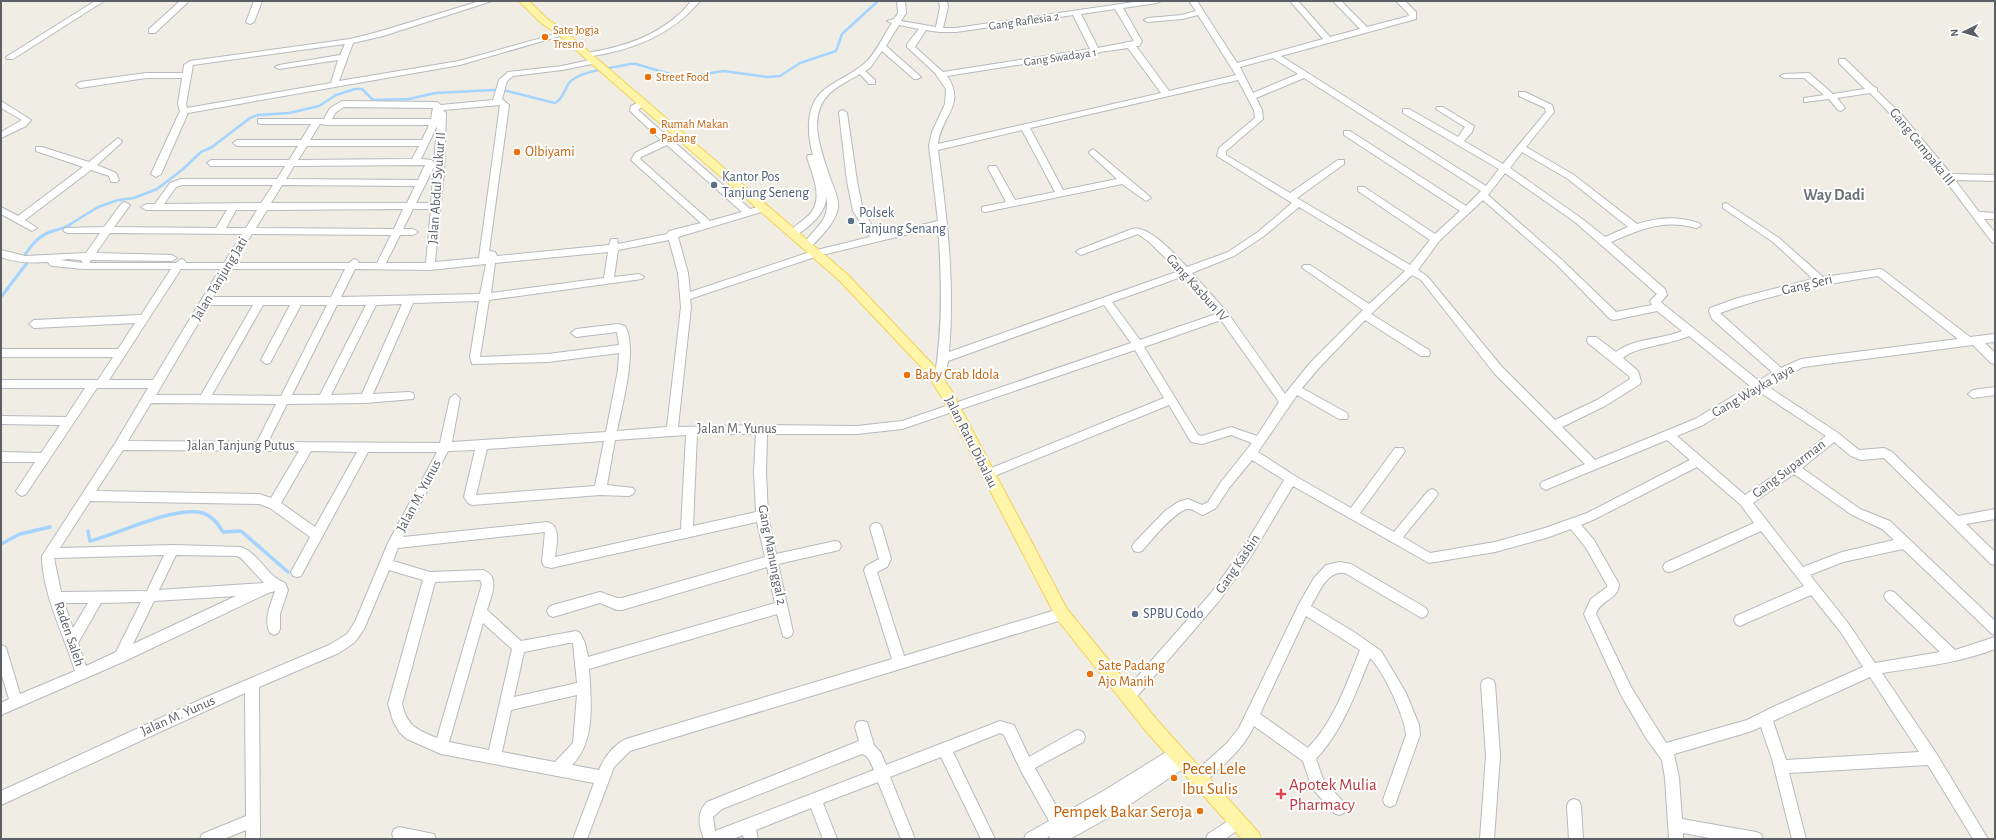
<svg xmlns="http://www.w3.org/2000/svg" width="1996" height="840" viewBox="0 0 1996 840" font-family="'Alegreya Sans',sans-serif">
<rect width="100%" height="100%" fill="#efede4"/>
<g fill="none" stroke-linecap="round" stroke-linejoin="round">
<path stroke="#a4d4ff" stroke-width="2.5" d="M69 225 98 207 118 200 134 198 157 189 182 170 201 152 212 147 250 118 258 115 289 113 319 106 336 95 355 89H362L373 100 409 99 435 93 493 90 507 91 555 103C563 99 564 90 569 83 580 70 614 68 630 64H636L683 78 723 71 767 77 780 76 800 63 836 51 842 34 878 1"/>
<path stroke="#a4d4ff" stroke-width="3" d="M1 297 27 263 24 256C31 246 38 236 50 232 58 229 64 229 71 224"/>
<path stroke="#a4d4ff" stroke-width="3.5" d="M88 531 90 541C119 534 175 505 203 513 212 516 219 525 223 532L241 531 288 572
M1 544 20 534 50 527"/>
<defs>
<path id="minor" d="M95 1H104L13 59H7L6 57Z
M180 1H189L155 33H149V29Z
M254 1H262L254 22 250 24 246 22Z
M480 1H492L383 36 353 43 339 81 459 61 563 32 567 34 460 65 188 113 161 174 156 177 151 174 180 111 178 104 182 78H146L80 88 76 85 80 82 146 73H183L184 65 190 61 350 39 378 32ZM345 44 340 55 279 65 275 67 279 69 338 60 331 83 187 108 186 104 193 65Z
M691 1H700C671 36 630 51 586 57L582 55 586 53C619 48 653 38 678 15 683 11 687 6 691 1Z
M897 1H905L906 13 901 21 936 27 940 7 939 1H947L948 7 943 28H956L1141 1H1161L1157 3 1123 8 1142 41 1139 46H1136L1169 91 1236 75 1198 15 1182 19 1148 22 1144 20 1148 18 1182 15 1196 11 1189 1H1197L1237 63 1323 39 1290 1H1298L1330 37 1360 29 1333 1H1341L1367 27 1409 16 1408 13 1396 1H1405L1416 12V19L1281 56 1486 186 1499 169 1403 113V109H1409L1458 137 1465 127 1436 109 1437 107H1443L1474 126 1472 132 1464 141 1503 164 1546 112 1545 108 1519 96V92H1525L1552 105 1554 112 1526 147 1574 175 1637 224C1659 217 1677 216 1699 223L1701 225 1699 227 1696 228C1663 219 1641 229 1611 242L1665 289 1667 295 1661 302 1663 304 1759 381 1772 372 1712 319 1709 311 1710 308 1738 298 1813 279 1773 242 1723 208V204L1726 203 1779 238 1823 277 1880 269 1883 270 1970 337 1995 334V342L1985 343 1995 353V364L1991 363 1973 345 1803 367 1767 386 1838 433 1859 450 1884 448 1892 452 1958 516 1995 509V519L1966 524 1995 552V565L1991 564 1884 458 1861 460 1851 456 1834 442 1802 468 1860 509 1890 521 1995 621V635L1991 633 1903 549 1843 562 1810 575 1848 623 1875 663 1940 652 1886 600 1884 596 1886 592 1890 591 1894 592 1955 650 1995 637V649C1959 663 1921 667 1882 673L1936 753 1988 839H1973L1928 765 1789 773 1806 839H1792L1772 759 1761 727 1749 732 1674 754 1679 778 1682 819 1756 832 1761 834 1763 839H1715L1683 833V839H1669L1665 778 1662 760 1646 738 1621 695 1584 614 1591 599 1607 587V585L1586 548 1571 529 1546 538 1495 552 1429 563 1293 486 1250 558 1219 601 1133 701 1128 703 1123 701 1121 697 1123 693 1211 593 1242 550 1284 480 1252 460 1229 488 1216 508 1203 515C1199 514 1193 509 1189 509 1177 508 1150 542 1142 551L1138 552 1134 551 1132 547 1134 543 1165 511 1178 502 1188 499 1202 505 1208 502 1221 482 1252 443 1231 435 1202 444 1191 442 1169 405 992 477H984L982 474 984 471 1164 398 1135 350 902 429 857 434H767L766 472 768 516 776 554 835 541 839 542 841 546 839 550 835 551 778 564 793 632 791 636 787 638 783 636 777 614 589 669C591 701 596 741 572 765L599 770C604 758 613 745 626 739L892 659 864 570 866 566 879 559 870 528 872 524 876 523 880 524 882 528 891 559 887 567 877 572 904 656 1062 608 1066 610 1068 614 1066 618 1062 620 630 751 614 767 587 839H573L594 783 441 754 407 739 400 733 393 721 388 704 423 580 389 570 364 629 355 642 339 653 259 687 260 839H246V830L224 839H200L202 834 246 816 245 693 1 805V791L204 698 329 645 347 634 355 622 388 543 437 452H368L301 576 297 577 293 576 291 572 310 537 270 508 259 504 90 501 60 548 173 545 241 547C260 554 267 577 285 583L288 590 280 614V629L278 633 274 635 270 633C263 620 271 604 275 591L268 593 125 661 1 715V703L9 699 1 673V645L6 647 7 651 20 694 75 671C64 635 42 593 42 556L116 442 148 388H97L26 494 22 496 18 494 16 491 35 462H1V452L41 453 60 425 1 424V416L66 417 85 388H1V380H98L113 357H1V349H118L135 323 34 328 29 324 34 320 141 315 171 269H83L53 266 50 265 48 262C32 263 16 263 1 257V250L25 256 86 253 100 233H68L65 232 63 230 65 228 104 227 122 203 125 202 130 205 114 227 216 228 227 210H146L141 207 146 204H155L170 183 181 179H277L285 166H211L207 163 211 160H289L298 146H237L233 143 237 140H301L311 124H261L258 123V119H324L330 108 342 101 437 102 441 105 493 100 499 80 508 72 562 66 594 59 598 61 597 63 562 70 513 76 507 81 502 99 509 105 489 251 495 252 497 256 609 245 611 239H617L618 244 667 234 669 231 701 223 631 160 635 153 661 140 630 111 631 106 643 100 647 103 638 110 668 137 678 135V139L673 141 750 209 765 205 770 208 768 210 678 237 688 273 690 292 813 251 870 237 853 211 847 181 839 113 840 111 843 110 847 113 857 181 863 211 878 235 938 221 929 146 932 132 945 104 946 89 935 73 907 47V44L919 29 899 25 886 46 921 77 917 79H914L882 51 870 68 865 71 875 80V84H869L860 74C850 80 837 86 829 94 806 117 822 152 830 178 833 186 839 198 838 207 836 223 821 236 811 247L808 248 803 245C816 225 831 222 826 195 827 213 811 225 797 235L794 236 789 233C794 225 804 221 810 214 824 198 812 174 807 157L808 155H813C807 134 805 104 825 89 837 80 852 74 864 64 876 54 883 36 892 23L887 21 894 19 898 13ZM1115 9 1134 41 1098 48 1081 14ZM1073 15 1090 49 943 72 915 47 926 30 939 32H956ZM1128 48 1161 93 938 144C940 117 967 105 947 76L1093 53 1096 54 1100 52ZM1273 58 1298 74 1253 93 1240 67ZM1304 78 1481 191 1466 206 1350 131H1344V135L1460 211 1435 234 1364 187H1358V191L1430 240 1410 265 1297 198 1344 164V160H1338L1290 193 1226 155V151L1263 119 1262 110 1256 98ZM1238 80 1254 110 1255 118 1219 148 1217 156 1292 203 1258 232 1228 252 1187 267C1176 256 1149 224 1132 229L1078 250 1076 252 1081 255 1138 234 1148 241 1179 271 949 352C955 284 947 217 938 150L1022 130 1055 192 1015 200 996 166H990L988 168 1006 202 982 207V211L985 212 1122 184 1146 201 1151 198 1149 196 1093 149 1089 152 1090 154 1117 179 1063 190 1030 128ZM500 105 479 258 435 262 444 173 446 113 443 110ZM344 107 433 108 431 119H332L336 112ZM320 124 326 125H429L422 140H310ZM437 126 431 203H416L435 165 432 160 421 159ZM667 145 742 212 710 221 640 159 641 157ZM307 146H419L412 159 298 160ZM1522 152 1568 179 1628 227 1605 237 1581 218 1510 168ZM425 165 418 180 286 179 294 166ZM1505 173 1575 222 1657 294 1650 301 1652 305 1616 312 1562 260 1488 195ZM182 185H273L261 203 164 204 176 187ZM282 185 415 186 407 203H271ZM1483 200 1556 264 1610 319 1614 320 1657 311 1682 331C1661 340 1634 338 1616 352L1596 337H1588L1587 340 1588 343 1629 376 1630 379 1597 400 1555 420 1502 367 1427 276 1418 270 1439 241ZM1299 207 1405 271 1369 304 1310 265H1304L1302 267 1304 269 1363 310 1310 363 1285 394 1227 312 1192 273 1234 256 1264 236ZM403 209 394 229 256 228 267 210ZM413 209H431L426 263H386L400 235H413L418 232 413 229H403ZM236 210H257L246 228H226ZM938 227C942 279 943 330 934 381L935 384 939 385 944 381 948 361 1104 305 1131 343 902 421 857 426 762 425 678 427 691 307 690 299 818 256ZM110 233 242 234 224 263H186L184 260 181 259 176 263H89L91 260 172 261 177 258 172 255 96 253ZM252 234 391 235 377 263H359L357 260 354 259 349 263H234ZM669 240 678 273 681 307 667 427 617 431C622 406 638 348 625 326L618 324 576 329 571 333 576 337 617 332 619 345 548 354 480 357 489 300 642 279 644 277 639 274 614 277 618 250ZM608 252 604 278 491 293 495 263ZM68 259 81 260 83 263 60 260ZM486 264 480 294 341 297 355 269 430 270ZM181 269H220L153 380H109ZM230 269H345L331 297H213ZM1412 275 1421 280 1494 373 1585 464 1542 482 1540 485 1542 488 1546 490 1550 488 1667 440 1690 460 1587 513 1545 528 1495 542 1430 553 1403 537 1436 497 1438 494 1436 491 1432 489 1428 491 1394 532 1360 513 1403 454 1405 451 1403 448H1395L1351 508 1295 476 1258 452 1297 395 1339 419H1347L1348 416 1347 413 1302 388 1318 369 1365 320 1421 356H1429L1430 353 1429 350 1371 314ZM1184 276 1216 314 1140 340 1112 302ZM1878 276 1958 339 1801 359 1781 368 1720 313C1771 294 1825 284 1878 276ZM479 301 470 357 472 364 548 362 619 353 618 370 606 432 452 442 460 398 455 394 450 398 440 443 268 442 287 404 365 403 413 399 414 396 413 393 409 392 373 394 413 303ZM402 304 362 394 331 395 376 305ZM209 305H253L201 395H156ZM263 305H290L261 360 266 364 270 363 301 305H327L281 396 212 395ZM337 305H366L320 395H292ZM1221 320 1279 402 1257 436 1231 427 1202 436 1198 435 1144 347ZM1689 336 1750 386 1695 419 1595 460 1562 427 1605 406 1640 384 1641 381 1638 371 1623 358C1636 346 1670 345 1689 336ZM1758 391 1826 436 1790 465 1745 495 1677 436 1703 425ZM151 403 276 404 257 442 128 441ZM697 434H756L754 472 756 512 693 526ZM686 435 681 529 555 557C556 546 562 527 548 522L403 537 448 451 475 450 464 497 468 503 472 505 600 495 629 496 633 494 635 491 633 488 607 485 615 440ZM604 441 595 486 476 495 487 449ZM123 450 299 451 271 498 259 494 96 491ZM311 451 357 452 315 527 281 503ZM1697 467 1741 505 1754 523 1665 563 1663 567 1665 571 1669 572 1673 571 1761 531 1804 586 1736 616 1734 620 1736 624 1740 626 1744 624 1811 595 1840 631 1863 667 1775 706 1747 720 1666 743 1631 687 1596 614C1600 600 1619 599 1619 584L1594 540 1581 525 1595 519ZM1794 474 1852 515 1882 529 1894 540 1842 552 1803 567 1753 503ZM757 522 765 557 622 598H617L600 592 553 605 549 607 547 611 549 615 553 617 600 603 617 610H622L767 567 775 603 588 657 585 643 580 633 576 631 521 641 487 610C491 597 501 576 483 570L430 572 393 561 398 548 545 532 542 562 544 566 551 568ZM164 555 147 591 61 592 54 558ZM176 555 237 556 241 558 264 583 159 590ZM480 580 482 584 437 738C416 729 408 727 402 704L435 582ZM236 596 133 644 154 601ZM141 602 116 652 86 666 78 643 101 603ZM64 603H88L73 628ZM483 623 512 649 489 750 449 742ZM569 643H573L577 683 514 697 524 652ZM1870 677 1919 752 1786 760 1773 721ZM577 695 573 743 555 762 502 752 511 710Z
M1839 59H1845L1874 87 1877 88V91L1902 115 1951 174 1995 175V181L1955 180 1979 212 1995 213V219H1984L1995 233V243L1992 242C1953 191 1916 138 1870 93L1837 98 1845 108 1841 111 1838 110 1829 99 1804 102V98L1824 95 1804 78H1784L1780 76 1784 74 1809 73 1833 94 1865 89 1839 63Z
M1 101 31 120 26 126 1 138V132L22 120 1 108Z
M118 138 122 141 121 143 97 165 116 173 119 180 117 182H111L109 176 91 170 25 220 37 228 32 231 1 214V207L18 216 83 167 36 151V147H42L89 162Z
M1995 387V395L1973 398 1968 394 1973 390Z
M1340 562 1351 564 1426 608 1428 612 1426 616 1422 618 1418 616 1345 573C1327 570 1319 593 1311 606L1354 632 1381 651 1406 693 1419 725 1420 735 1395 805 1390 807 1385 805 1383 800 1406 735C1405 717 1383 670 1370 658 1355 694 1343 730 1316 759L1323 779 1344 803 1346 808 1344 813 1339 815 1334 813 1312 788 1303 761 1254 726C1243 750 1223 765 1204 783L1199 785 1194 783 1192 778 1194 773 1227 743 1239 728 1299 604 1314 578 1326 565ZM1306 616 1360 650C1346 685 1334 721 1308 748L1260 714Z
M1488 678 1493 680 1495 684 1500 756 1494 839H1480L1486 756 1481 684 1483 680Z
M862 721 867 722 874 745 881 753 886 765 1000 721 1014 725 1029 757 1073 732 1078 730 1083 732 1085 737 1083 742 1035 768 1061 815 1105 790 1171 749 1176 747 1181 749 1183 755 1187 756 1189 761 1187 766 1122 810 1070 839H1049L1050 836 1045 839H1024L1026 834 1049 821 1021 771 1004 735 1000 733 953 752 995 839H981L941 757 890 777 915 839H901L878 782 823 803 837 839H823L811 808 756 830 758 839H744L743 835 733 839H704C699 826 696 813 707 802L859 741 855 727 857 722ZM862 754C869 756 871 764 874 770L715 831 713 817 722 809Z
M1574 799 1579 801 1581 806 1583 839H1569L1567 806 1569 801Z
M1237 815 1242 817 1244 822 1242 827 1225 839H1206L1208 834Z
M399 827 434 834 436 839H394L392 834 394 829Z"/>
<path id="major" d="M519 1H529L546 18 566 32 848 275 934 366 951 390 1067 609 1157 720 1259 833 1261 839H1242L1145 730 1057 619 941 396 926 372 840 281 560 36 540 22Z"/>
</defs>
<use href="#minor" stroke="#b7babe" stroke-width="2"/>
<use href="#major" stroke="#f6d057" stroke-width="2"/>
<use href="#minor" fill="#fff" fill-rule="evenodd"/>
<use href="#major" fill="#fff5a9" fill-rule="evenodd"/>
</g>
<g fill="#e8710a" stroke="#fff" stroke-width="1.5">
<circle cx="545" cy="37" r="4"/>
<circle cx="648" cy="77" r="4"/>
<circle cx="653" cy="131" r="4"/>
<circle cx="517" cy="152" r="4"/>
<circle cx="907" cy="375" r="4"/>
<circle cx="1090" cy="674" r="4"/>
<circle cx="1174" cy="778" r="4"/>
<circle cx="1200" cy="811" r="4"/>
</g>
<g fill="#5c6f8a" stroke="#fff" stroke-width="1.5">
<circle cx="714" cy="185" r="4"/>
<circle cx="851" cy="221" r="4"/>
<circle cx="1135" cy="614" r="4"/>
</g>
<path fill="#e0444e" stroke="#fff" stroke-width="1.5" d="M1279 788h4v4h4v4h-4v4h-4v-4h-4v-4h4z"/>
<g text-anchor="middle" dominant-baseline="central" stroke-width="4" stroke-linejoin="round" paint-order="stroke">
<g font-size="12" fill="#5c6065" stroke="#fff">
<text transform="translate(1024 21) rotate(-8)">Gang Raflesia 2</text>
<text transform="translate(1060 57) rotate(-8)">Gang Swadaya 1</text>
</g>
<g font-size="12" fill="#c56008" stroke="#fff" text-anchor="start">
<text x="553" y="30">Sate Jogja<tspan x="553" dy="14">Tresno</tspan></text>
<text x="656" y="77">Street Food</text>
<text x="661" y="124">Rumah Makan<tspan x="661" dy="14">Padang</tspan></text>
</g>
<g font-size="14" fill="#5c6065" stroke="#fff">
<text transform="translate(1922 147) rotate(51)">Gang Cempaka III</text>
<text transform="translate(437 188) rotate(-86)">Jalan Abdul Syukur II</text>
<text transform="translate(220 279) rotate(-59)">Jalan Tanjung Jati</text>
<text transform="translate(1807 285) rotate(-13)">Gang Seri</text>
<text transform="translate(1197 288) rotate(48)">Gang Kasbun IV</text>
<text transform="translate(1753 391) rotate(-30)">Gang Wayka Jaya</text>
<text x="737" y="429">Jalan M. Yunus</text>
<text transform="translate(971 442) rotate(63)">Jalan Ratu Dibalau</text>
<text x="241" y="446">Jalan Tanjung Putus</text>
<text transform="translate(1789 469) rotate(-37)">Gang Suparman</text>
<text transform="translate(419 496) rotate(-62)">Jalan M. Yunus</text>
<text transform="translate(772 555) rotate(79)">Gang Manunggal 2</text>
<text transform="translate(1238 564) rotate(-56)">Gang Kasbin</text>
<text transform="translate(69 634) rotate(71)">Raden Saleh</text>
<text transform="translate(178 716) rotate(-24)">Jalan M. Yunus</text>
</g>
<g font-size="14" fill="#c56008" stroke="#fff" text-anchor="start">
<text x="525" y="152">Olbiyami</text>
<text x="915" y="375">Baby Crab Idola</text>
<text x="1098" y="666">Sate Padang<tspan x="1098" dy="16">Ajo Manih</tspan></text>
</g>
<g font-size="14" fill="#4e5e75" stroke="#fff" text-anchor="start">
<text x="722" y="177">Kantor Pos<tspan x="722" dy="16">Tanjung Seneng</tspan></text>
<text x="859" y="213">Polsek<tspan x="859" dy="16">Tanjung Senang</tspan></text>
<text x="1143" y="614">SPBU Codo</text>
</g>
<g font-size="16" font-weight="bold" fill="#6d7277" stroke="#fff">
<text x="1834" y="195">Way Dadi</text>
</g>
<g font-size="17" fill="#c56008" stroke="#fff" text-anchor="start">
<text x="1182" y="768">Pecel Lele<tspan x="1182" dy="20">Ibu Sulis</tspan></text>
<text x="1192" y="811" text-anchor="end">Pempek Bakar Seroja</text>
</g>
<g font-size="17" fill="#be3a42" stroke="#fff" text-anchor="start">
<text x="1289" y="784">Apotek Mulia<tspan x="1289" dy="20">Pharmacy</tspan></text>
</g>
</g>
<rect width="1996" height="840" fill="none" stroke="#5c6065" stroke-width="4"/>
<g transform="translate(1964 32) rotate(265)" stroke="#ffffff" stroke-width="3" paint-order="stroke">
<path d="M0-3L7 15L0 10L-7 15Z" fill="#5c6065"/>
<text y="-6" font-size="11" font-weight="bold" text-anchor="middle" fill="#5c6065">N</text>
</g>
</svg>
